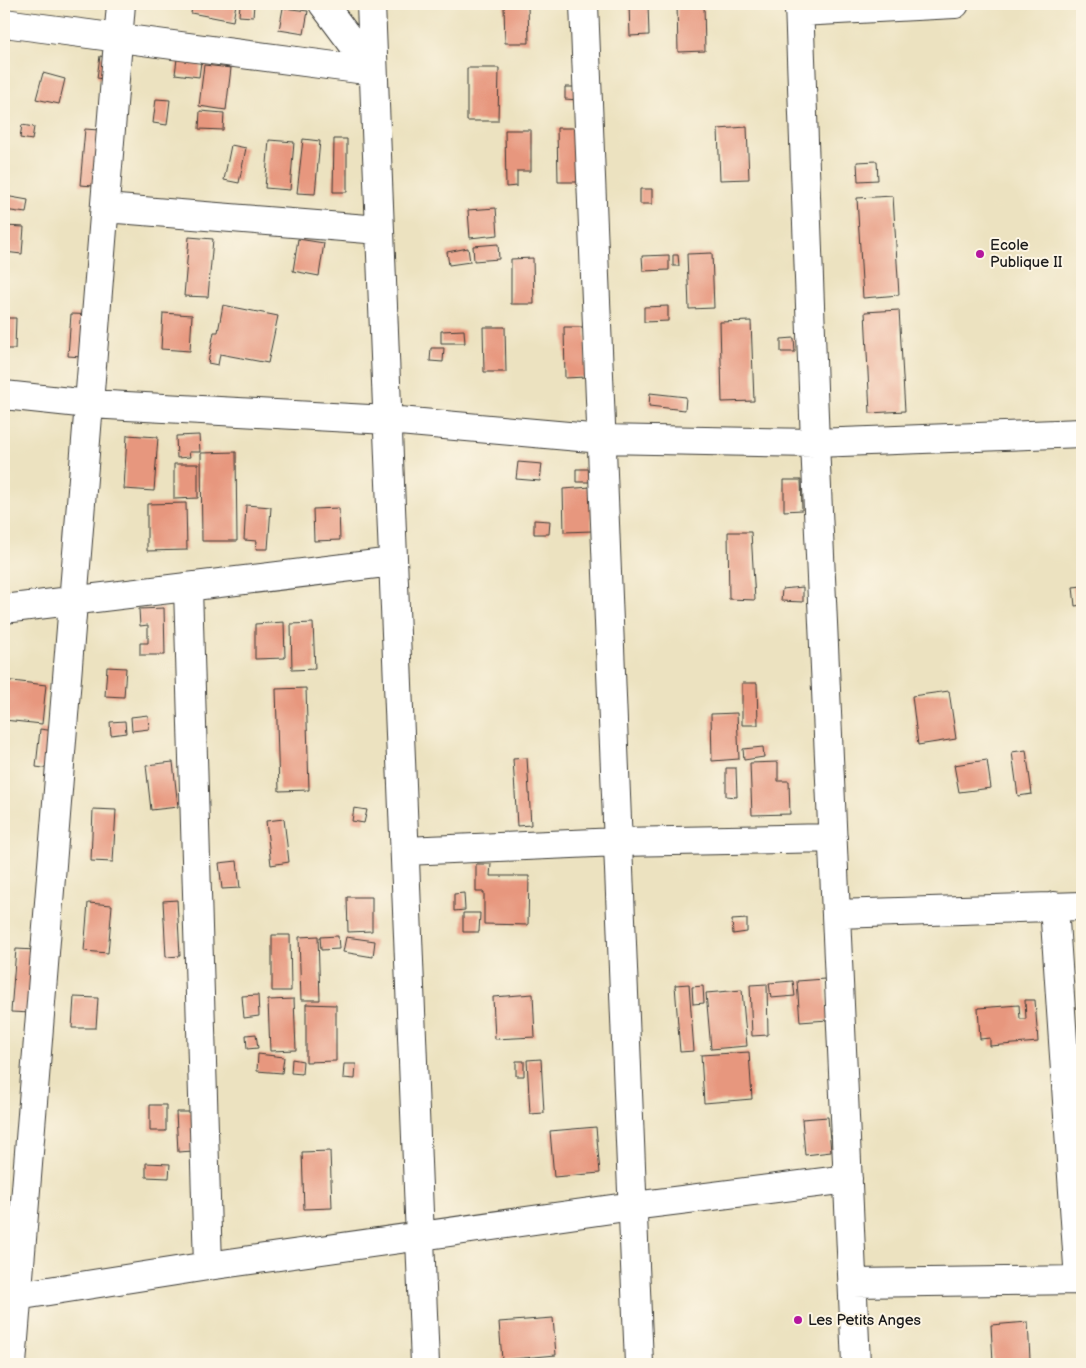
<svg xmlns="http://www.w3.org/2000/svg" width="1086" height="1368" viewBox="0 0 1086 1368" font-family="'Balsamiq Sans',sans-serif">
<rect width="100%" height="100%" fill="#fcf5e5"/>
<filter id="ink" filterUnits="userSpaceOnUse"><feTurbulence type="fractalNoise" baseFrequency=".02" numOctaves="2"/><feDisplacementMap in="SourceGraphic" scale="10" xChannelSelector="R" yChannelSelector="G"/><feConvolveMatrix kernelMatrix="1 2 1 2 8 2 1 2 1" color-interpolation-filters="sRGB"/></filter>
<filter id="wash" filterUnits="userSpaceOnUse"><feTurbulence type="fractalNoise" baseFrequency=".0096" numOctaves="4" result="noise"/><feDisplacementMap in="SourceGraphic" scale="20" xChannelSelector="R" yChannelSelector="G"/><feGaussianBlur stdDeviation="1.12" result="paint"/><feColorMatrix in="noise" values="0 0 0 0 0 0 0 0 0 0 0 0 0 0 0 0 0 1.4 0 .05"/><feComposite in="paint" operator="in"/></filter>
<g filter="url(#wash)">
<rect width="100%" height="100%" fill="#ece2c0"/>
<g id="blocks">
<path fill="#e7977e" d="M193 4H236L233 21 191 13Z
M240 4H254L253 17 239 16Z
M629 4H648L649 35 630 36Z
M677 4H704L705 51 678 52Z
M528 5 529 43H505L504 6Z
M283 8 308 11 304 34 279 30Z
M100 56 117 59 114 80 97 78Z
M177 59 201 62 199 77 175 74Z
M204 65 231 68 226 110 199 106Z
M467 68H499L498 121H467Z
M43 73 65 79 59 104 36 99Z
M565 87H579L578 100 565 99Z
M156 99 170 100 167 125 153 123Z
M200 111 224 113 223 130 199 129Z
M22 125 34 127 32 140 20 138Z
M747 127 749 179 720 180 718 129Z
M557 128H580L581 182H558Z
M85 129 112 131 107 187 80 185Z
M505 130H531V171H517V186L506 187Z
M303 139 320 141 315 194 297 193Z
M334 139H347V192H333Z
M269 140 294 142 290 190 265 188Z
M231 145 246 148 239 183 224 180Z
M877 161 878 180 858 181 857 162Z
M640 189H652V204H640Z
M5 196 28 200 26 213 4 210Z
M893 196 899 295 863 298 857 198Z
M496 208 498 235 470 238 468 210Z
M4 226 24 227 22 254 4 252Z
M189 237 213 239 208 297 184 296Z
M298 239 324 243 319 276 293 271Z
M498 244 499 259 474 261 473 246Z
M468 248 470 262 449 265 447 252Z
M712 253 714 308 689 309 687 254Z
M669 255V270L643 271 642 256Z
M673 255H678L679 266H673Z
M533 258 534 304H511V259Z
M223 305 278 316 268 363 220 354 218 365 208 363 214 332H218Z
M668 306V321L644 322V307Z
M899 310 905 411 870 413 865 312Z
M163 313 192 315 190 351 161 349Z
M71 314 98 315 96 358 68 356Z
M4 318H16L15 349H4Z
M751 321 754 401 722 402 720 322Z
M483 327H505L506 372H484Z
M564 327H586V377L565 378Z
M464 330 465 343H441V331Z
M794 338 795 352H781V339Z
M431 348H444L443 362 430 361Z
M650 393 686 397 685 410 649 406Z
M127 435 158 437 154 491 124 489Z
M199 435 200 452H189L190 457 177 458 176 436Z
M236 452 237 541H202L201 453Z
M518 462 542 464 540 481 516 479Z
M174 464H198V498L174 499Z
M576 469H591V482H576Z
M784 480H801L802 510 784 511Z
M591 487 592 531 564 532 563 489Z
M186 503 187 550 147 551V504Z
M246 505 271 507 268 549H256L257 541 244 540Z
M339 508 340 540 314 541 313 509Z
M534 520 550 521 549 534H534Z
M728 532H751L755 600 729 599Z
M1082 586V605L1075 606 1073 587Z
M803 587V602L781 601 782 589Z
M164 608 165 655H140V643H148V625L140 626 139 609Z
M284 622 285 658 255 659V624Z
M313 623 315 669 292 670 291 624Z
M107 667 126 668 124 697 105 696Z
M4 680 46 685 42 724 4 720Z
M742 683H757L758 725H742Z
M306 688 309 790 279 791 276 689Z
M949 691 956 739 918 745 912 696Z
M737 713 739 759 712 761 711 714Z
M148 715 149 729 132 731 131 717Z
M125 721 126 733 111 735 110 722Z
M40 729 55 731 51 769 36 767Z
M763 747 764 757 744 760 743 749Z
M1026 750 1032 794 1018 796 1012 752Z
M527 758 531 825 517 826 513 759Z
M987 760 991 788 959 792 954 765Z
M173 762 178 807 151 810 146 765Z
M778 762V781H789L790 814 752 815 750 763Z
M726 768H736L737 797 726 796Z
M354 808 367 810 364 823 352 821Z
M93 809 116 810 113 862 91 861Z
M284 819 289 862 271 865 266 821Z
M237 861 240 888 222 889 219 863Z
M476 864H491L490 876H529L528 925 484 924V892H476Z
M464 893 465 910 454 911V894Z
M347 897H372V931L348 932Z
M177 900 180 956 166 957 163 901Z
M88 903 112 905 108 953 84 951Z
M463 913H480L479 932H463Z
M747 919V932L733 934 732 920Z
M272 935H290L291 991H272Z
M318 936 320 1000H301L299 937Z
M338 936 339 949 321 950 320 937Z
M346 937 375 941 373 957 343 952Z
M16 949 36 950 31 1013 11 1012Z
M825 979 828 1020 800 1022 797 981Z
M793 981 795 996 771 998 769 983Z
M689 984 694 1051 680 1052 675 985Z
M767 984 768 1035 752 1036 750 985Z
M703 986 704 1003 693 1004 692 987Z
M742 990 747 1046 711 1049 706 993Z
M533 994 535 1037 495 1039 493 997Z
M258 995 259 1016 244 1018 242 996Z
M74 997 98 998 96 1028H72Z
M294 999 296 1050 270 1051 268 1000Z
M1025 1000H1035L1038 1042 990 1046V1038L980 1039 978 1008 1019 1005 1020 1019H1026Z
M306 1004 336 1005V1061L306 1062Z
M256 1034 258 1048 247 1049 246 1035Z
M749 1052 752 1099 704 1103 701 1055Z
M258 1054 284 1057 282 1073 257 1071Z
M292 1059 303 1061 302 1074 291 1073Z
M541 1059 544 1113 530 1114 527 1060Z
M516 1061H524V1076H516Z
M344 1064H356L355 1079 343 1078Z
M150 1105H166V1131H150Z
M176 1112H192L194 1151 178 1152Z
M828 1117 831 1152 805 1155 802 1119Z
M596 1127 600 1173 554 1177 550 1131Z
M330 1151 332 1208 304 1209 302 1152Z
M146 1163 170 1164 169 1178 146 1177Z
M553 1318 556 1355 502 1360 499 1322Z
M1028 1322 1030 1359 993 1362 991 1325Z"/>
</g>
</g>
<g filter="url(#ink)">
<use href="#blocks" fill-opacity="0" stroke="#3b3a35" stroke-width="1"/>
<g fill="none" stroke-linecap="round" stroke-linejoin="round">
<defs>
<path id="minor" d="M323 4 373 71
M371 4 425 1364
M584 4 639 1364
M799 4 815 443 856 1364
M799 12 955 4
M4 23 373 71
M105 208 380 230
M4 395 89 404 388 420 602 439 815 443 1082 433
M188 588 208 1266
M4 609 393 562
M405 851 618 842 833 838
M1054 906 1079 1281
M836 914 1082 906
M852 1283 1082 1280
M4 1298 208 1266 633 1206 848 1179
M12 1364 121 4"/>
</defs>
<use href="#minor" stroke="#3b3a35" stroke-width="30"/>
<use href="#minor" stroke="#fff" stroke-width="28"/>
</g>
</g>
<g fill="#b5179e" stroke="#fcf5e5" stroke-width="2">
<circle cx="980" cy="254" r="5"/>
<circle cx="798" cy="1320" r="5"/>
</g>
<g text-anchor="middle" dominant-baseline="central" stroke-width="4" stroke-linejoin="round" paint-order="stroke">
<g font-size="15" fill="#1c1c1c" stroke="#fcf5e5" text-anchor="start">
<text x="990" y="245">Ecole<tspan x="990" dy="17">Publique II</tspan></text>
<text x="808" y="1320">Les Petits Anges</text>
</g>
</g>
<rect width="1086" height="1368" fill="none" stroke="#fcf5e5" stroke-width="20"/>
</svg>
